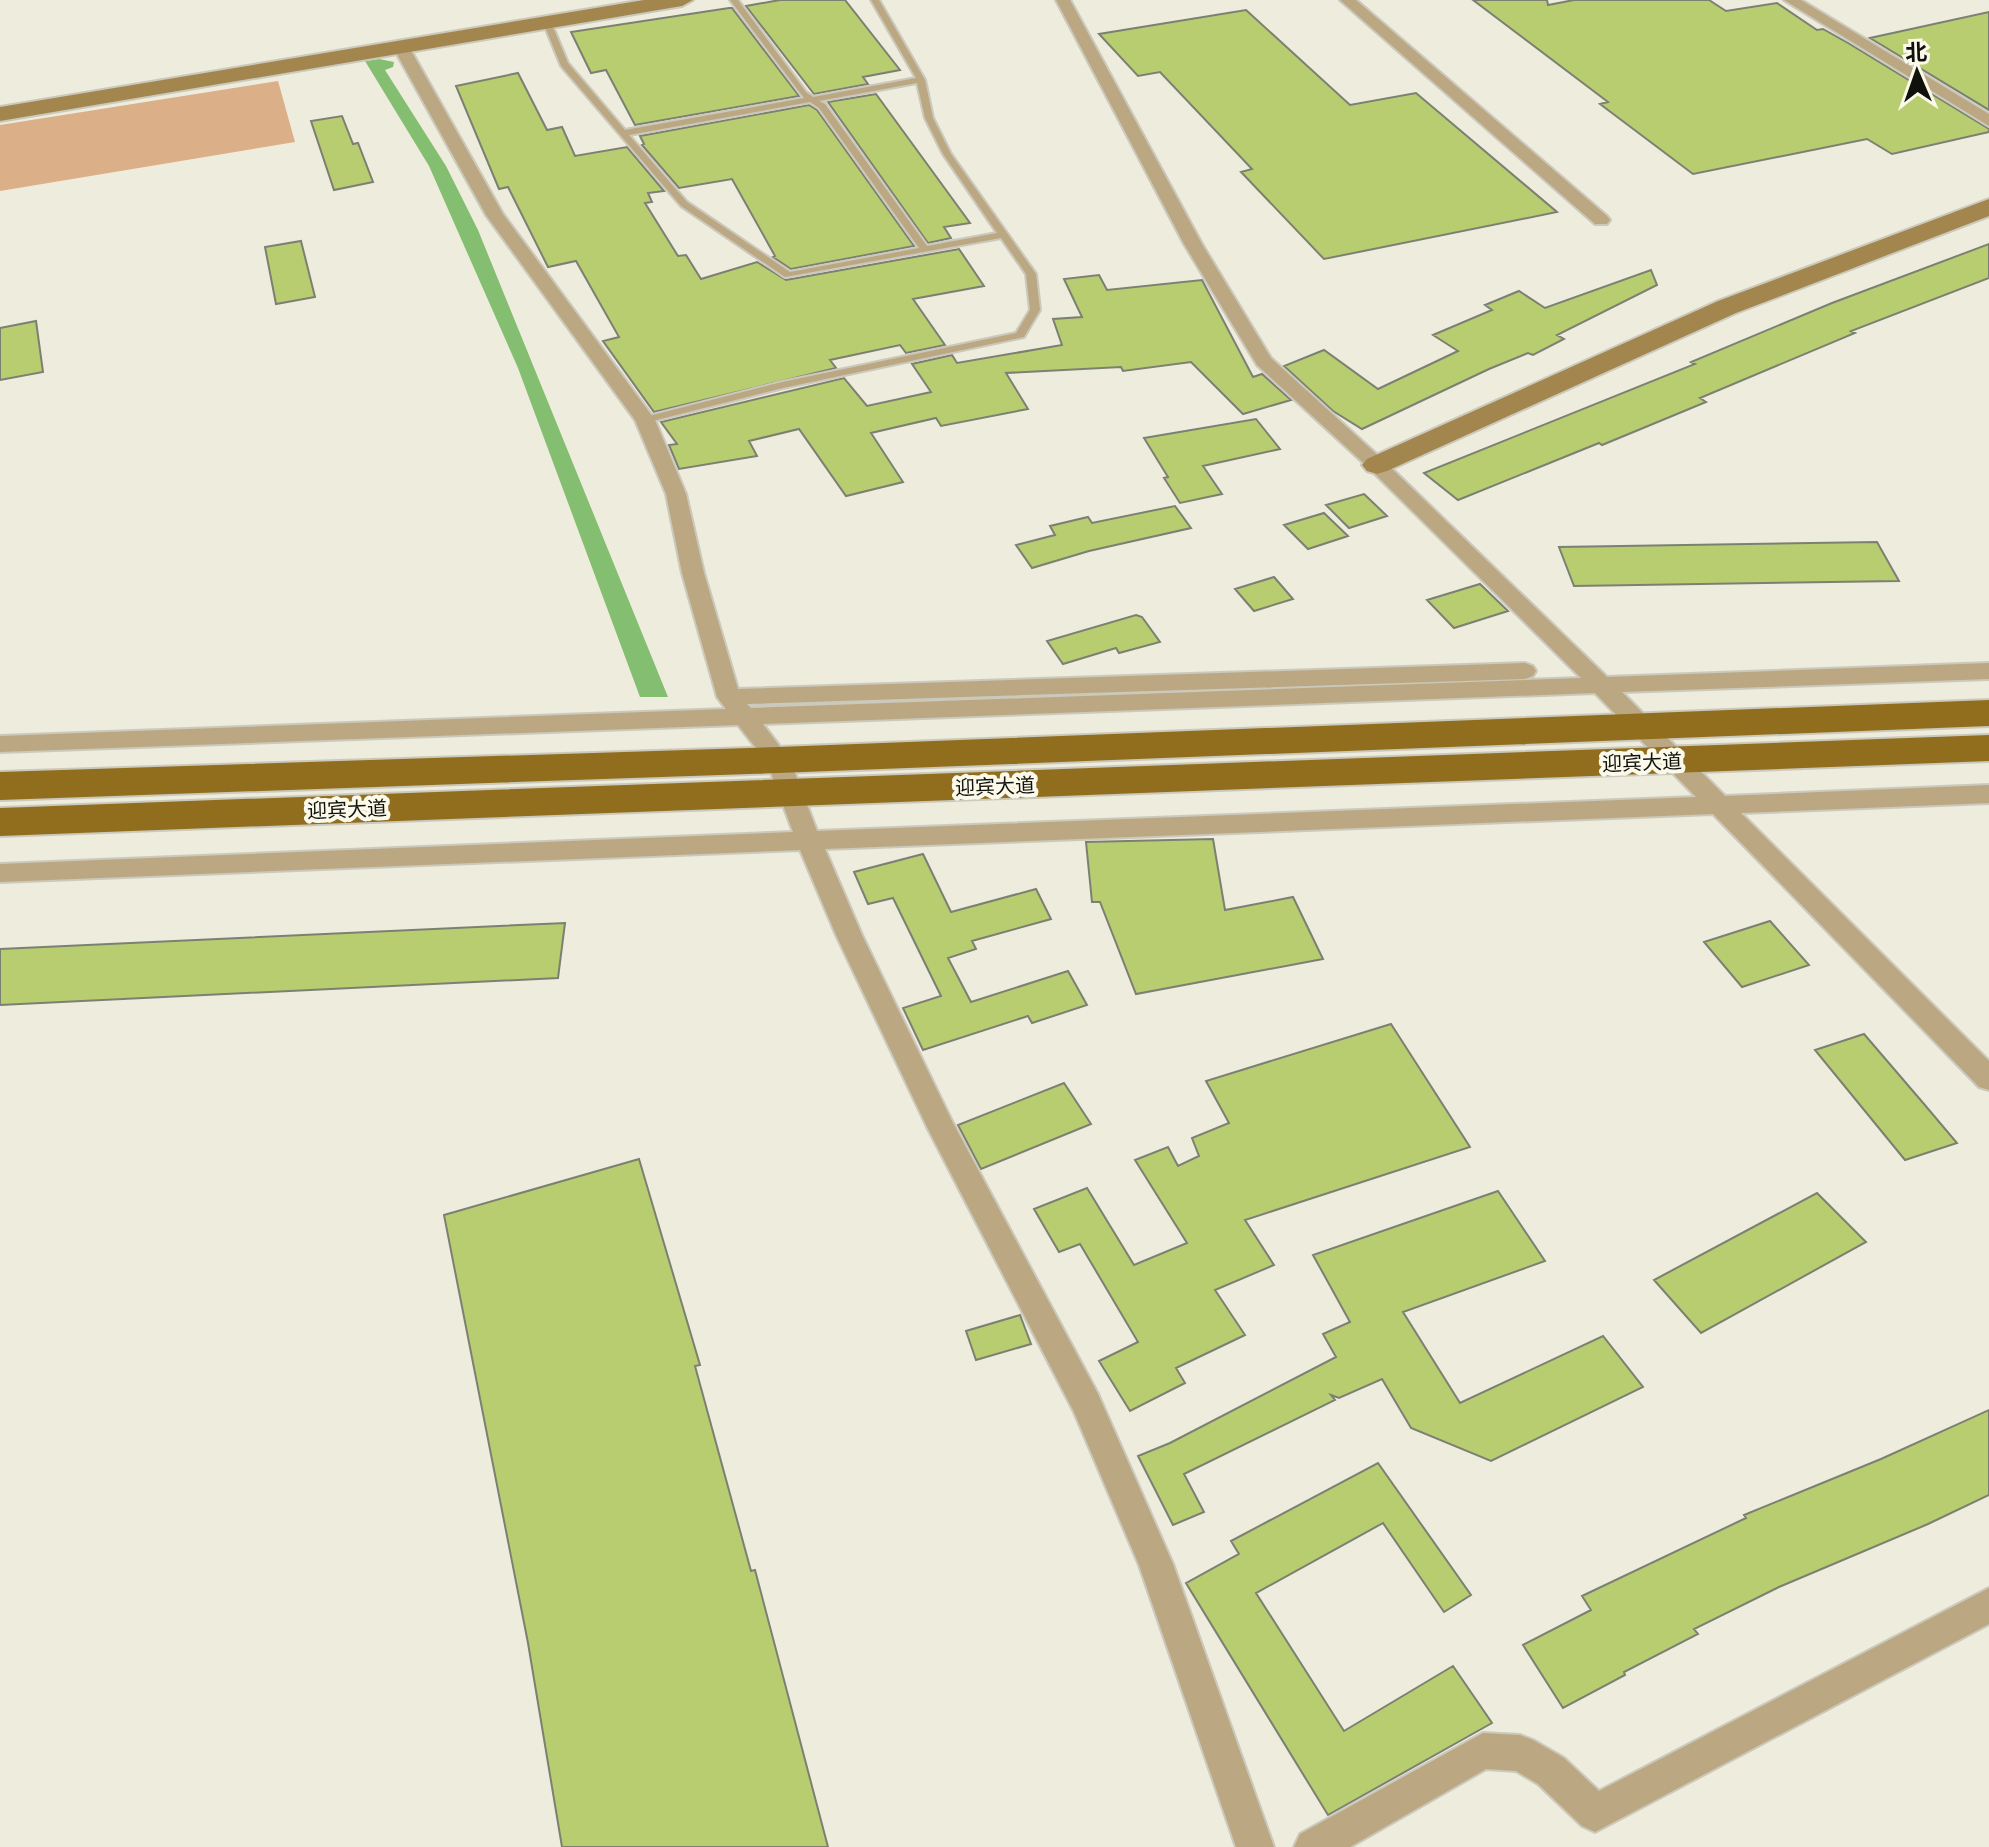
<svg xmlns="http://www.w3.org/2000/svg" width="1989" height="1847" viewBox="0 0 1989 1847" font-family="'Archivo Narrow','Noto Sans SC',sans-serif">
<rect width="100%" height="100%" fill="#eeecdd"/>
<path fill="#dbaf87" d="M278 81 295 142 0 191V125Z"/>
<path fill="#84be71" d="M379 59 394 62 393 67 385 70 446 166 478 230 668 697H640L518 368 429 166 365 61Z"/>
<path fill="#b8cd70" stroke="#7c8073" stroke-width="2" d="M780 0H845L900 70 863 77 868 84 814 94 746 6Z
M1473 0H1547L1548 5 1574 0H1709L1726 11 1777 3 1817 30 1823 29 1848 43 1989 129V132L1892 154 1867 139 1693 174 1600 104 1608 102Z
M729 8H732L799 96 635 125 606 70 591 73 571 32Z
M1246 10 1350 105 1416 93 1557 212 1324 259 1241 172 1252 169 1160 72 1138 76 1099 34Z
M1989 12V110L1870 38Z
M518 73 547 130 562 127 575 156 627 147 664 191 648 193 652 202 645 203 678 256 686 255 701 279 757 262 786 280 959 249 984 286 913 299 945 345 906 353 900 345 830 360 836 368 654 412 603 341 619 337 576 261 548 267 508 187 499 189 456 86Z
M876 94 970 223 944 227 951 238 928 243 828 102Z
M809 105 817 110 914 246 791 269 773 257 775 256 732 179 679 188 642 145 644 144 640 136Z
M342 116 353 144 358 143 373 182 334 190 311 121Z
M301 241 315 297 276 304 265 247Z
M1989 244V278L1851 331 1855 333 1700 398 1706 402 1602 445 1599 443 1458 500 1424 473 1695 364 1691 362 1832 303Z
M1651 270 1657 285 1557 335 1564 339 1533 355 1528 353 1489 369 1362 429 1333 411 1284 366 1324 350 1378 389 1458 351 1433 335 1492 310 1485 305 1519 291 1545 308Z
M1099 275 1107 290 1202 280 1253 377 1262 374 1291 400 1243 414 1191 362 1123 371 1121 367 1006 373 1028 409 941 426 936 418 871 433 903 482 846 496 799 429 749 441 757 456 679 469 669 445 677 444 661 422 844 378 867 406 931 392 912 364 952 355 957 363 1062 345 1053 319 1082 317 1064 279Z
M36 321 43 372 0 380V328Z
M1256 419 1280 449 1203 466 1222 494 1180 503 1164 478 1168 477 1144 438Z
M1364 494 1387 516 1349 528 1326 505Z
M1175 506 1191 528 1089 551 1032 568 1016 545 1055 535 1050 526 1088 517 1092 523Z
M1324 513 1348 536 1308 549 1284 525Z
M1877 542 1899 581 1574 586 1559 547Z
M1274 577 1293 599 1254 611 1235 589Z
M1480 584 1508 611 1454 628 1427 600Z
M1136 615 1142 617 1160 642 1119 653 1116 648 1063 664 1047 641Z
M1213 839 1225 910 1293 897 1323 959 1136 994 1100 902H1092L1086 842Z
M923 854 951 912 1036 889 1051 919 972 941 976 949 948 958 971 1002 1068 971 1087 1005 1032 1023 1028 1016 923 1050 903 1008 941 996 893 898 868 904 854 872Z
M1770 921 1809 965 1742 987 1704 942Z
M565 923 558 978 0 1005V949Z
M1391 1024 1470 1147 1245 1220 1274 1265 1215 1290 1245 1335 1176 1368 1185 1383 1130 1411 1099 1361 1138 1342 1080 1244 1059 1252 1034 1209 1087 1188 1134 1265 1187 1243 1135 1160 1168 1147 1178 1166 1199 1156 1192 1138 1229 1123 1206 1081Z
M1864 1034 1924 1104 1957 1143 1905 1160 1815 1050Z
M1064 1083 1091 1124 981 1169 958 1125Z
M639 1159 700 1365 695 1366 751 1571 755 1570 828 1847H562L528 1643 444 1215Z
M1498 1191 1545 1261 1403 1312 1460 1403 1603 1336 1643 1387 1491 1461 1411 1428 1382 1379 1339 1398 1331 1395 1335 1400 1184 1474 1204 1512 1173 1525 1138 1456 1170 1443 1336 1357 1323 1334 1350 1322 1313 1255Z
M1817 1193 1866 1242 1701 1333 1654 1280Z
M1020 1315 1031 1344 976 1360 966 1331Z
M1989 1410V1495L1928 1524 1779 1587 1694 1629 1698 1634 1624 1672 1625 1675 1563 1708 1523 1645 1591 1610 1582 1596 1746 1518 1744 1515 1881 1459Z
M1378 1463 1471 1595 1444 1612 1383 1523 1256 1593 1344 1731 1453 1666 1492 1723 1328 1815 1186 1583 1239 1554 1231 1541Z"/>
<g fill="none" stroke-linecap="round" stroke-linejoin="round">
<defs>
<path id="lane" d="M730 0H738L806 92 813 97 916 78 871 0H879L925 80 933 118 951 154 1036 274 1040 310 1024 337 783 388 645 423 641 422V418L782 382 1016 333 1030 310 1026 274 1001 238 785 277 681 206 561 66 543 22 550 20 568 63 625 130 804 98ZM917 83 925 118 943 154 997 233 927 246 825 104 819 101ZM810 102 819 108 919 248 790 272 687 202 629 135Z"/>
<path id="street" d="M1056 0H1070L1202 244 1271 358 1384 461 1607 677 1989 663V679L1622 692 1725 796 1989 785V803L1741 813 1989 1061V1090L1979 1087 1713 814 825 849 862 935 952 1121 1098 1394 1173 1564 1274 1847H1236L1139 1565 1074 1412 927 1127 836 935 800 850 0 882V864L793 832 767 762 738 725 0 752V736L726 709 717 697 682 573 666 494 635 420 486 215 393 47 401 42 409 47 503 214 655 420 686 494 704 573 738 689 1525 663 1533 666 1536 671 1533 676 1525 679 747 704 751 708 1581 678 1370 469 1257 365 1184 244ZM1595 693 1696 797 817 831 790 760 763 724Z
M1340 0H1356L1607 216 1610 220 1607 224H1595Z
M1784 0H1801L1989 114V126Z
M1989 1588V1624L1595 1832 1582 1826 1538 1784 1516 1771 1486 1769 1350 1847H1294L1300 1834 1483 1733 1520 1735 1533 1740 1564 1758 1599 1791Z"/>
<path id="secondary" d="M644 0H693L682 6 0 121V107Z
M1989 199V216L1736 313 1387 471 1377 474 1367 471 1362 465 1367 459 1718 301Z"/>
<path id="primary" d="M1989 700V726L778 773 0 800V772L778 747Z
M1989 735V761L0 836V808Z"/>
</defs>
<use href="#lane" stroke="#cbc9bc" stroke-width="4"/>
<use href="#street" stroke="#cbc9bc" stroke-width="4"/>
<use href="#secondary" stroke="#cbc9bc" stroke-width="4"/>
<use href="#primary" stroke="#cbc9bc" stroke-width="4"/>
<use href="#lane" fill="#bba883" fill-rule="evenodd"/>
<use href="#street" fill="#bba883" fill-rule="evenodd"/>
<use href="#secondary" fill="#a3864e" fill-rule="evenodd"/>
<use href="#primary" fill="#916d1e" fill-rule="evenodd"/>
</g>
<g text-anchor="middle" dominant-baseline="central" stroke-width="8" stroke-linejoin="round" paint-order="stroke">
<g font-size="20" fill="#11110c" stroke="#fbf9ea">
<text transform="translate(1642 762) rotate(-2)">迎宾大道</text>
<text transform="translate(995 786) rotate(-2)">迎宾大道</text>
<text transform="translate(347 809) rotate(-2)">迎宾大道</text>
</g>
</g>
<g transform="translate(1917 72) rotate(358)" stroke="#fbf9ea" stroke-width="6" paint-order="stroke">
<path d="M0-6L14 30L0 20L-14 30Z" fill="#11110c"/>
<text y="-12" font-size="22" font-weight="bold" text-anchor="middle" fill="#11110c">北</text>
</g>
</svg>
